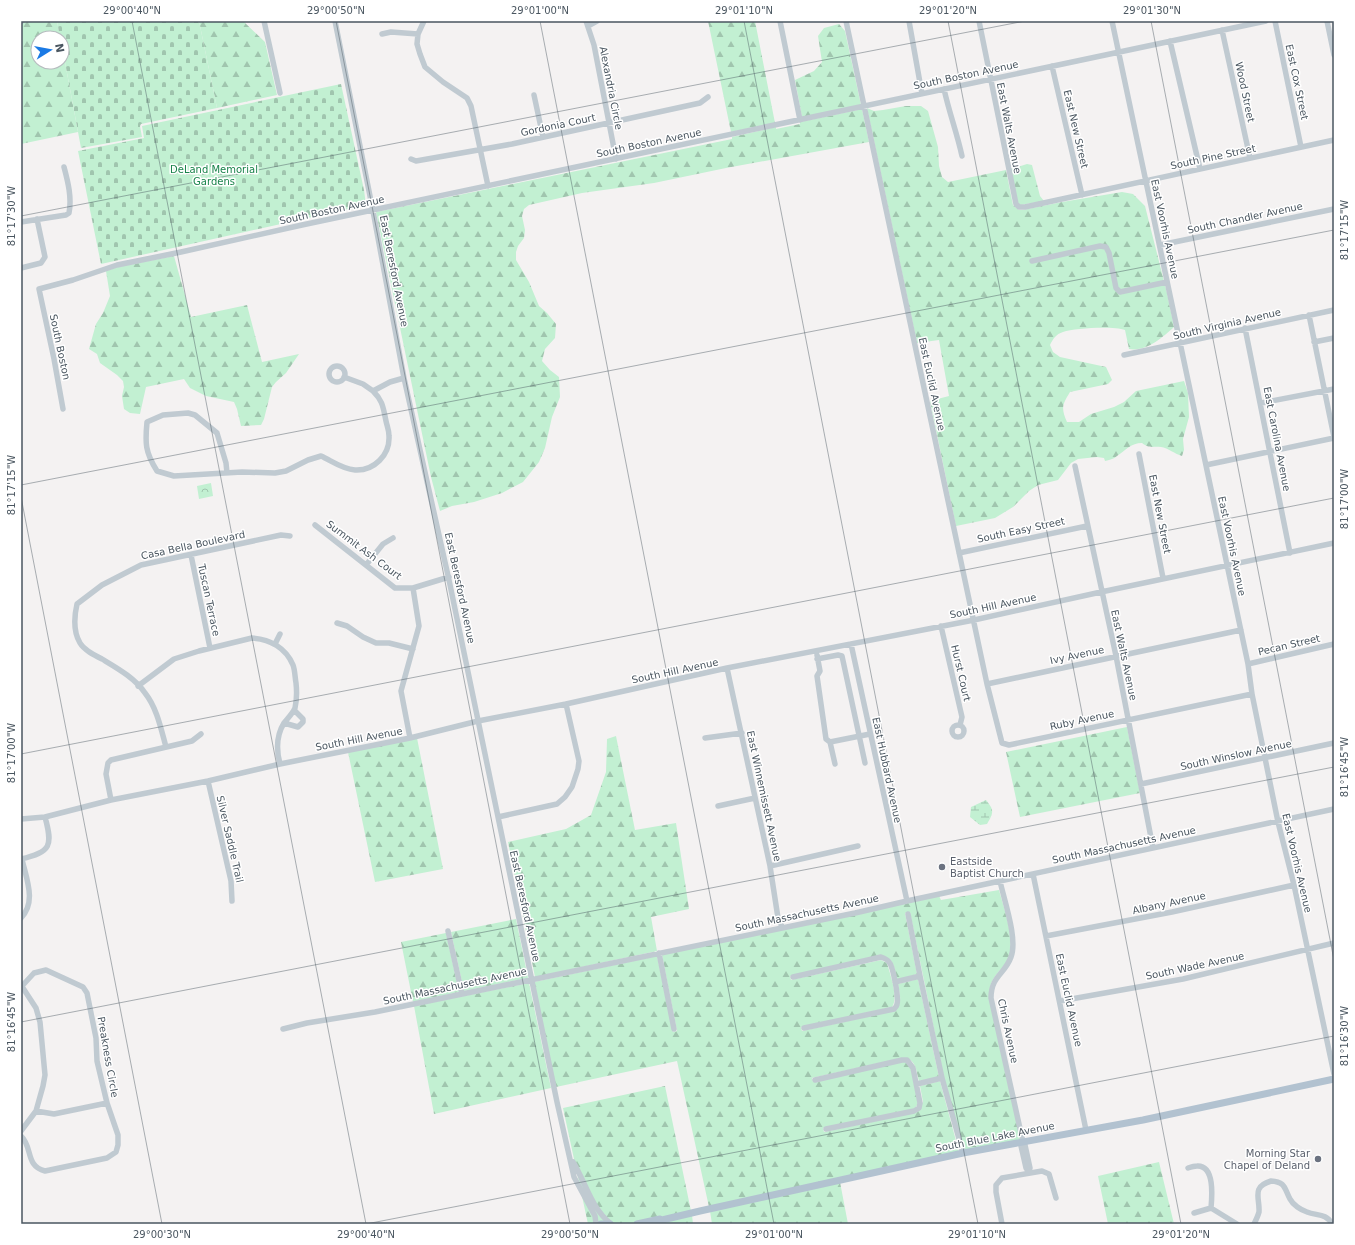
<svg xmlns="http://www.w3.org/2000/svg" width="1355" height="1245" viewBox="0 0 1355 1245" font-family="'DejaVu Sans',sans-serif">
<defs>
<pattern id="forest-firs" width="22" height="20" patternUnits="userSpaceOnUse"><rect width="22" height="20" fill="#c2f0d2"/><path d="M5 1l3.5 6h-7zM16 11l3.5 6h-7z" fill="#a0c5ae"/></pattern>
<pattern id="wetland-marsh" width="20" height="14" patternUnits="userSpaceOnUse"><rect width="20" height="14" fill="#c2f0d2"/><path d="M1 5h8M5 5V1M11 12h8M15 12V8" fill="none" stroke="#a0c5ae"/></pattern>
<pattern id="cemetery-stones" width="16" height="16" patternUnits="userSpaceOnUse"><rect width="16" height="16" fill="#c2f0d2"/><path d="M2 7V4a2 2 0 0 1 4 0v3zM10 15v-3a2 2 0 0 1 4 0v3z" fill="#a0c5ae"/></pattern>
<pattern id="park-crowns" width="20" height="18" patternUnits="userSpaceOnUse"><rect width="20" height="18" fill="#c2f0d2"/><path d="M2 6a3 3 0 1 1 6 0M12 15a3 3 0 1 1 6 0" fill="none" stroke="#a0c5ae"/></pattern>
</defs>
<rect width="100%" height="100%" fill="#f4f2f2"/>
<path fill="url(#forest-firs)" d="M33 21H57L60 38H38V62H62V46L78 132 21 144V23Z
M199 21H243L265 42 277 95 217 108Z
M708 21H755L775 123 731 132Z
M839 24 845 31 861 105 802 117 795 80 814 71 822 62 818 36 824 28Z
M906 106H921L928 111 938 147 939 166 942 177 948 182 1006 170 1013 205 1019 210H1023L1062 202 1122 192 1133 194 1145 206 1167 293 1174 327C1162 338 1146 352 1129 349L1125 330C1113 326 1075 328 1063 332 1056 334 1053 339 1050 345L1053 352 1060 357 1106 367 1112 380 1108 384 1070 392C1062 405 1061 408 1067 422H1079L1091 414 1114 407 1124 402 1136 391 1184 381 1188 393 1189 417 1183 439 1184 450 1182 456C1175 454 1168 448 1161 447 1152 446 1150 449 1142 443 1131 443 1126 450 1117 456 1114 459 1109 460 1105 461L1104 458 1097 457 1078 459 1071 463 1058 480 1038 485 1029 491 1013 507 995 518 956 526 930 401 949 396 939 340 917 343 867 108 874 111 883 110Z
M862 109 869 142 726 168 654 183 582 193 529 205 524 209 522 216 525 230 524 238 518 246 516 252V260L529 282 539 306 547 313 556 324 555 338 545 349 542 361 550 370 559 377 560 397 552 417 545 448 539 462 523 482 502 493 474 502 452 506 440 511 431 477 376 212 732 139V137L776 127V129L800 124V122Z
M1027 164 1032 165 1040 196 1044 201 1020 205 1018 203 1011 169Z
M174 256 191 317 247 305 262 362 299 354 286 373 276 382 272 387 264 419 261 425 241 426 237 409 234 402 206 396 190 388 184 379 146 387 140 414 130 413 124 409 122 396 124 387 123 381 117 375 100 363 97 354 89 349 96 324 103 313 110 296 106 271 118 267Z
M1127 727 1140 793 1020 817 1006 752Z
M616 736 635 830 676 823 689 909 651 917 657 951 535 977 508 842 566 829 591 815 606 772 607 739Z
M417 738 443 869 375 882 348 752Z
M999 890C1004 909 1017 943 1007 961 1001 971 993 975 990 987L1020 1140 964 1151 944 1078 910 912 905 913 917 974 897 980C894 967 895 959 880 955L790 976 791 980 881 960 887 963C890 974 899 998 892 1007L801 1027 802 1031 894 1011C903 1002 900 996 898 984L918 979 939 1077 919 1081C916 1070 916 1057 901 1058L812 1078 813 1082 902 1062H906L911 1069 918 1103 916 1107 913 1109 823 1128 824 1132 914 1113 923 1102 920 1086 940 1081 959 1152 709 1207 677 1061 556 1087 534 982 657 956 673 1032 677 1031 662 955 939 896 941 900Z
M516 919 528 978 464 991 451 932Z
M446 933 459 992 413 1002 401 942Z
M529 983 551 1088 434 1114 414 1006Z
M665 1086 691 1211 628 1224H588L563 1108Z
M1159 1162 1174 1224H1108L1098 1176Z
M840 1182 848 1224H712L710 1211Z
M692 1215 693 1224H660Z"/>
<path fill="url(#wetland-marsh)" d="M986 800C994 810 994 812 987 824L980 825 970 817 971 807Z"/>
<path fill="url(#cemetery-stones)" d="M57 21H199L217 108 141 124 140 126 142 137 81 148 62 46V38H60Z
M341 84 364 190 366 205 101 264 78 151 144 138 142 126Z"/>
<path fill="url(#park-crowns)" d="M211 483 213 496 199 499 197 486Z"/>
<g fill="none" stroke-linecap="round" stroke-linejoin="round">
<path stroke="#c0cad1" stroke-width="5.5" d="M21 21H22
M264 21 280 93
M335 21 373 211 404 378 449 580 557 1102 574 1177 595 1216 596 1224
M424 21 418 34 417 44 420 54 425 67 443 82 467 98 471 106 488 186
M586 21 594 45 616 159
M780 21 800 120
M846 21 987 684 1002 743 1009 745 1252 694
M909 21 922 94
M979 21 1016 204 1019 207H1025L1334 140
M1112 21 1248 664 1252 694 1278 822 1294 885 1334 1074
M1275 21 1301 147
M1327 21 1334 55
M588 26 597 21
M1222 30 1250 158
M382 34 391 32 418 34
M1170 41 1200 169
M1052 66 1082 195
M944 89C949 112 957 133 962 156
M534 95 543 137
M411 159 416 161 512 144 700 103 708 97
M21 222 66 215 69 213C72 198 68 182 64 167
M1160 245 1334 209
M1032 261 1100 246 1106 247 1109 253 1116 288 1120 292 1167 282
M21 268 41 263 45 257 37 219
M1309 315 1334 437
M1245 328 1290 553
M1314 342 1334 338
M1124 355 1334 310
M329 374a8 8 0 1 1 16 0a8 8 0 1 1-16 0Z
M344 377 363 384 373 391 390 382 404 378
M1261 403 1334 389
M63 409 54 359 39 289 73 280 117 265 181 252 302 225 1266 21
M1139 454 1163 578
M1206 465 1334 438
M1075 466 1116 656 1153 848
M227 473 226 463 217 433 195 415 188 413 163 415 147 422C145 443 145 452 157 471L174 476 242 472 275 473 286 471 308 460 321 456C332 461 342 469 355 470 374 471 390 455 389 436 389 430 387 426 386 421 383 407 383 401 373 391
M315 525 395 588H413L449 577
M959 553 1087 526
M191 555 210 648
M366 565 383 544 393 538
M337 623 347 626 363 637 376 643H389L413 649
M941 626 962 717 960 725
M275 644 280 634
M851 644 907 901
M817 655 820 671 817 676 826 739 830 742 835 764
M817 659 838 655 842 656 865 763
M1248 664 1334 644
M727 668 770 866 778 918 782 927
M987 684 1241 630
M138 686 174 659 199 651 252 638C270 639 286 648 293 665 295 670 295 678 296 683 297 692 297 699 295 708 293 713 288 718 284 723 276 736 276 749 280 764
M284 723 298 727 303 722V719L294 710
M952 731a6 6 0 1 1 12 0a6 6 0 1 1-12 0Z
M410 738 401 691 419 626 413 588
M705 738 742 733
M830 742 870 734
M166 747C161 729 157 708 145 693 135 678 117 668 102 659 94 655 84 650 80 643 73 631 74 617 77 604L102 585 141 565 281 535 290 536
M208 781 231 881 232 901
M1141 784 1334 743
M111 800 106 774 108 763 111 760 192 741 201 734
M718 806 755 798
M498 817 557 804 565 797 572 787 578 769 579 761 566 704
M21 819 45 817 111 800 208 781 280 764 410 738 478 721 566 704 727 668 974 620 1101 592 1334 543
M21 859C51 852 53 846 45 817
M770 866 858 846
M1033 874 1086 1130
M1000 881C1004 900 1018 939 1011 957 1005 974 991 976 991 998L1023 1142 1025 1145 1030 1168 1028 1173
M908 914 920 976 942 1078 963 1153
M21 918C37 902 26 878 22 859
M448 931 462 994
M1046 936 1172 912 1294 885
M659 953 674 1029
M793 977 881 957C884 958 887 959 889 962 893 966 899 998 897 1004 897 1005 895 1008 894 1009L804 1028
M895 982 920 976
M21 985 36 1008 40 1022 45 1075 43 1086 36 1111 21 1131
M1060 1001 1183 979 1334 943
M283 1029 307 1023 375 1012 855 913 907 901 1334 809
M815 1080 902 1060H907L913 1068 920 1103 919 1108 914 1111 826 1129
M917 1084 942 1078
M36 1111 54 1114 107 1103
M21 1136C33 1147 25 1166 45 1171L107 1158 116 1152 118 1145V1135L107 1103 97 1061 96 1038 87 993 83 987 46 970 34 973 22 986
M1023 1144 1021 1146 1026 1168 1028 1171
M573 1162C586 1183 591 1208 611 1224
M1188 1168C1191 1167 1194 1166 1197 1166 1215 1165 1212 1197 1211 1208
M1194 1213 1211 1208 1237 1224
M1002 1224 996 1192V1185L1002 1178 1042 1171 1049 1174 1056 1198
M1254 1224C1256 1220 1258 1216 1259 1212 1260 1198 1251 1187 1271 1181 1286 1182 1284 1188 1290 1199 1293 1205 1301 1210 1307 1212 1317 1216 1326 1213 1332 1224"/>
<path stroke="#b2c2d0" stroke-width="7" d="M601 1224H610
M637 1224 660 1219
M655 1224 662 1220 700 1211 963 1153 1143 1120 1334 1079"/>
</g>
<path fill="none" stroke="#4a5660" stroke-width="1" stroke-opacity="0.45" d="M132 21 366 1224M336 21 570 1224M540 21 774 1224M744 21 978 1224M948 21 1181 1224M1151 21 1334 960M21 216 1025 21M21 485 1334 230M21 497 162 1224M21 754 1334 498M21 1022 1334 767M366 1224 1334 1036"/>
<g fill="#6b7280" stroke="#fff" stroke-width="1.5">
<circle cx="942" cy="867" r="4"/>
<circle cx="1318" cy="1159" r="4"/>
</g>
<g text-anchor="middle" dominant-baseline="central" stroke-width="3" stroke-linejoin="round" paint-order="stroke">
<g font-size="10" fill="#4a5660" stroke="#fff">
<text transform="translate(966 75) rotate(-12)">South Boston Avenue</text>
<text transform="translate(1297 82) rotate(78)">East Cox Street</text>
<text transform="translate(611 88) rotate(79)">Alexandria Circle</text>
<text transform="translate(1245 92) rotate(78)">Wood Street</text>
<text transform="translate(558 125) rotate(-12)">Gordonia Court</text>
<text transform="translate(1009 128) rotate(79)">East Walts Avenue</text>
<text transform="translate(1076 129) rotate(77)">East New Street</text>
<text transform="translate(649 143) rotate(-12)">South Boston Avenue</text>
<text transform="translate(1213 157) rotate(-12)">South Pine Street</text>
<text transform="translate(332 210) rotate(-12)">South Boston Avenue</text>
<text transform="translate(1245 218) rotate(-12)">South Chandler Avenue</text>
<text transform="translate(1165 229) rotate(78)">East Voorhis Avenue</text>
<text transform="translate(394 271) rotate(79)">East Beresford Avenue</text>
<text transform="translate(1227 324) rotate(-13)">South Virginia Avenue</text>
<text transform="translate(60 347) rotate(78)">South Boston</text>
<text transform="translate(932 384) rotate(78)">East Euclid Avenue</text>
<text transform="translate(1277 439) rotate(79)">East Carolina Avenue</text>
<text transform="translate(1160 514) rotate(79)">East New Street</text>
<text transform="translate(1021 530) rotate(-12)">South Easy Street</text>
<text transform="translate(193 545) rotate(-12)">Casa Bella Boulevard</text>
<text transform="translate(1232 546) rotate(78)">East Voorhis Avenue</text>
<text transform="translate(364 550) rotate(37)">Summit Ash Court</text>
<text transform="translate(460 588) rotate(78)">East Beresford Avenue</text>
<text transform="translate(209 600) rotate(78)">Tuscan Terrace</text>
<text transform="translate(993 606) rotate(-12)">South Hill Avenue</text>
<text transform="translate(1289 645) rotate(-13)">Pecan Street</text>
<text transform="translate(1077 655) rotate(-12)">Ivy Avenue</text>
<text transform="translate(1124 655) rotate(78)">East Walts Avenue</text>
<text transform="translate(675 671) rotate(-12)">South Hill Avenue</text>
<text transform="translate(961 673) rotate(77)">Hurst Court</text>
<text transform="translate(1082 720) rotate(-12)">Ruby Avenue</text>
<text transform="translate(359 739) rotate(-11)">South Hill Avenue</text>
<text transform="translate(1236 755) rotate(-12)">South Winslow Avenue</text>
<text transform="translate(887 770) rotate(78)">East Hubbard Avenue</text>
<text transform="translate(764 796) rotate(78)">East Winnemissett Avenue</text>
<text transform="translate(230 839) rotate(77)">Silver Saddle Trail</text>
<text transform="translate(1124 845) rotate(-12)">South Massachusetts Avenue</text>
<text transform="translate(1297 863) rotate(77)">East Voorhis Avenue</text>
<text transform="translate(1169 903) rotate(-12)">Albany Avenue</text>
<text transform="translate(525 906) rotate(78)">East Beresford Avenue</text>
<text transform="translate(807 913) rotate(-12)">South Massachusetts Avenue</text>
<text transform="translate(1195 966) rotate(-12)">South Wade Avenue</text>
<text transform="translate(455 986) rotate(-12)">South Massachusetts Avenue</text>
<text transform="translate(1069 1000) rotate(78)">East Euclid Avenue</text>
<text transform="translate(1008 1031) rotate(78)">Chris Avenue</text>
<text transform="translate(108 1057) rotate(80)">Preakness Circle</text>
<text transform="translate(995 1137) rotate(-11)">South Blue Lake Avenue</text>
</g>
<g font-size="10" fill="#18834a" stroke="#fff">
<text x="214" y="169">DeLand Memorial<tspan x="214" dy="12">Gardens</tspan></text>
</g>
<g font-size="10" fill="#5b616d" stroke="#fff" text-anchor="start">
<text x="950" y="861">Eastside<tspan x="950" dy="12">Baptist Church</tspan></text>
<text x="1310" y="1153" text-anchor="end">Morning Star<tspan x="1310" dy="12">Chapel of Deland</tspan></text>
</g>
</g>
<rect width="1355" height="1245" fill="none" stroke="#ffffff" stroke-width="44"/>
<g transform="translate(50 50) rotate(79)"><circle r="19" fill="#ffffff" stroke="#b7bbbf"/>
<path d="M0-3L7 15L0 10L-7 15Z" fill="#1b7ae5"/>
<text y="-6" font-size="11" font-weight="bold" text-anchor="middle" fill="#4a5660">N</text>
</g>
<rect x="22" y="22" width="1311" height="1201" fill="none" stroke="#4a5660" stroke-width="1.5"/>
<g font-size="10" text-anchor="middle" fill="#4a5660">
<text x="132" y="14">29°00'40"N</text>
<text x="336" y="14">29°00'50"N</text>
<text x="540" y="14">29°01'00"N</text>
<text x="744" y="14">29°01'10"N</text>
<text x="948" y="14">29°01'20"N</text>
<text x="1152" y="14">29°01'30"N</text>
<text transform="translate(11 216) rotate(-90)" y="4">81°17'30"W</text>
<text transform="translate(1344 230) rotate(-90)" y="4">81°17'15"W</text>
<text transform="translate(11 485) rotate(-90)" y="4">81°17'15"W</text>
<text transform="translate(1344 499) rotate(-90)" y="4">81°17'00"W</text>
<text transform="translate(11 753) rotate(-90)" y="4">81°17'00"W</text>
<text transform="translate(1344 767) rotate(-90)" y="4">81°16'45"W</text>
<text transform="translate(11 1022) rotate(-90)" y="4">81°16'45"W</text>
<text transform="translate(1344 1036) rotate(-90)" y="4">81°16'30"W</text>
<text x="162" y="1238">29°00'30"N</text>
<text x="366" y="1238">29°00'40"N</text>
<text x="570" y="1238">29°00'50"N</text>
<text x="774" y="1238">29°01'00"N</text>
<text x="977" y="1238">29°01'10"N</text>
<text x="1181" y="1238">29°01'20"N</text>
</g>
</svg>
